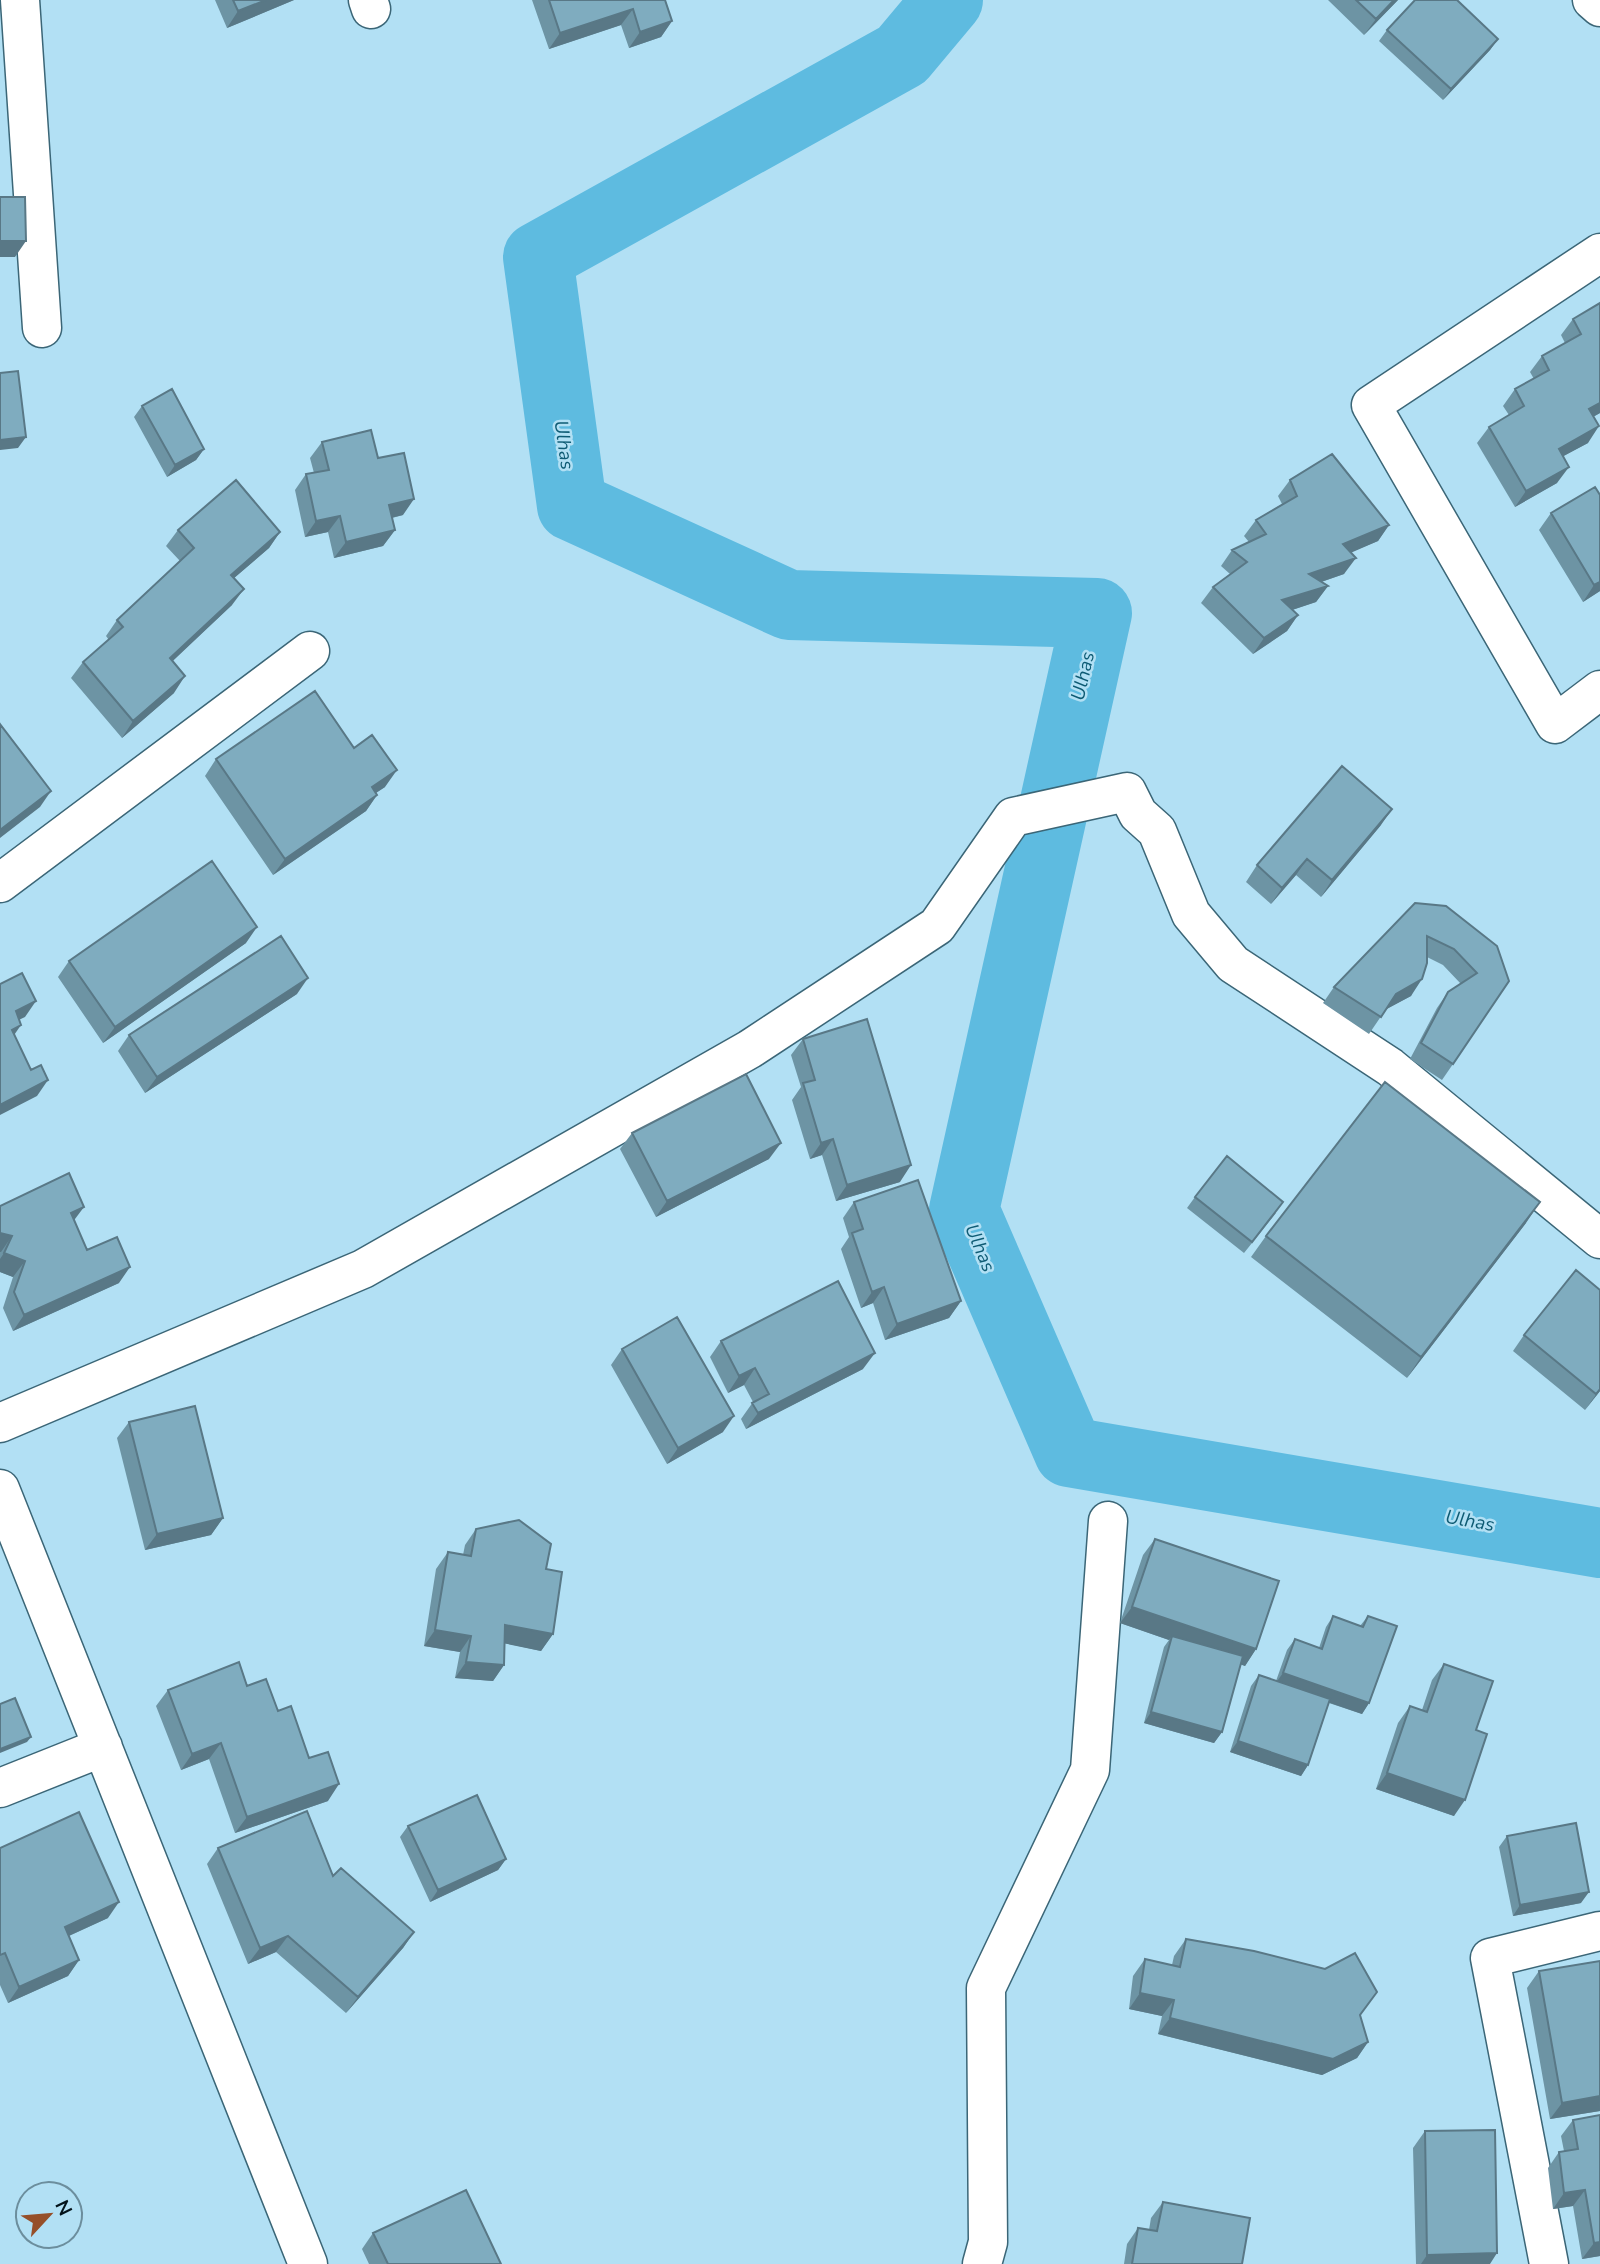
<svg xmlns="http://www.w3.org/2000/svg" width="1600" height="2264" viewBox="0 0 1600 2264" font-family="'Nunito Sans',sans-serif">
<rect width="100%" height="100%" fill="#b2e0f4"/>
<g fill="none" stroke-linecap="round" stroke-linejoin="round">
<path stroke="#5ebbe0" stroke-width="70" d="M948 0 902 55 538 257 572 506 789 605 1097 613 964 1210 1069 1452 1600 1543"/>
<defs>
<path id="street" d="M20 0 42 328
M368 0 371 9
M1592 0 1600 7
M1600 253 1371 405 1555 724 1600 690
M0 883 310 651
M0 1423 363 1269 750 1049 937 926 1013 817 1127 792 1138 814 1157 831 1191 914 1233 964 1390 1067 1600 1239
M0 1489 308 2264
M0 1788 103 1747
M982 2264 988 2242 986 1988 1090 1770 1108 1521
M1549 2264 1490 1958 1600 1931"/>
</defs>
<use href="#street" stroke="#3b6677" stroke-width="41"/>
<use href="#street" stroke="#fff" stroke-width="38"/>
</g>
<path fill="#6d94a4" d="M215 0H294L227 28Z
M532 0H665L672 21 661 37 629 48 621 25 549 49Z
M1328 0H1398L1364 35Z
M1387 30 1498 39 1490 50 1443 100 1379 41Z
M1600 303V413L1593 417 1588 443 1563 456 1557 483 1515 507 1477 443 1489 427 1509 415 1503 406 1515 389 1534 379 1530 372 1542 356 1565 343 1561 335 1573 319Z
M142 406 204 449 196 460 167 477 134 417Z
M322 442 378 458 403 515 392 518 395 530 383 546 334 558 328 532 305 537 295 490 306 474 314 473 310 458Z
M1290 480 1389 525 1378 541 1351 552 1344 574 1321 582 1328 586 1316 602 1292 610 1298 615 1287 631 1253 654 1201 603 1213 587 1230 574 1221 566 1232 550 1249 542 1244 536 1256 520 1282 504 1278 496Z
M1600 495V591L1583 602 1539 530 1551 513Z
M178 530 280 532 269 548 234 578 232 605 172 661 174 693 122 738 71 678 83 662 109 640 106 636 117 620 180 561 166 546Z
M354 748 385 787 376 793 377 795 366 811 273 875 205 776 216 759Z
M1381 825 1321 897 1296 875 1271 904 1246 882 1257 865Z
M1415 903 1497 946 1453 1064 1442 1080 1410 1059 1437 1008 1448 992 1461 984 1443 965 1427 957 1411 996 1386 1009 1369 1034 1323 1003 1334 987Z
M246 943 103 1043 58 977 69 961Z
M297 994 145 1093 118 1051 129 1035Z
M803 1039 900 1182 836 1201 822 1155 810 1159 792 1100 801 1087 791 1055Z
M632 1133 769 1159 656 1217 620 1149Z
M1195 1197 1276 1213 1244 1253 1187 1208Z
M854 1202 961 1301 949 1318 885 1340 873 1303 861 1308 841 1249 849 1237 843 1218Z
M0 1206 74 1220 87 1250 119 1283 13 1331 3 1308 13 1277 0 1272Z
M1526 1223 1407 1378 1251 1257 1266 1236Z
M1600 1290V1391L1585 1410 1513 1351 1524 1335Z
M721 1341 863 1369 746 1429 741 1419 753 1402 744 1385 728 1393 710 1357Z
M622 1349 723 1432 667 1464 611 1365Z
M129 1422 223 1518 211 1535 145 1550 117 1438Z
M476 1529 546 1569 553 1634 541 1651 504 1643V1665L493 1681 455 1678 460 1652 424 1646 436 1569 448 1552 463 1555 465 1545Z
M1155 1539 1256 1649 1245 1666 1241 1664 1222 1732 1214 1743 1144 1723 1164 1647 1169 1640 1120 1623 1143 1555Z
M1333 1616 1360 1626 1368 1616 1369 1703 1362 1714 1329 1703 1308 1765 1301 1776 1230 1752 1251 1686 1259 1675 1276 1681 1287 1650 1295 1639 1319 1648 1326 1627Z
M1444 1664 1476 1730 1454 1816 1376 1789 1398 1723 1410 1706 1422 1710 1432 1680Z
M247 1686 278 1711 309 1758 328 1801 235 1833 209 1759 181 1770 156 1706 168 1690Z
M408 1826 506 1859 498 1870 430 1902 400 1837Z
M1507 1836 1581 1903 1513 1916 1499 1847Z
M0 1848 108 1918 69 1936 79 1960 68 1976 8 2003 0 1985Z
M218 1848 333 1876 414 1932 403 1948 346 2013 276 1952 248 1964 207 1864Z
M1186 1939 1360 2016 1368 2042 1357 2058 1322 2075 1158 2034 1162 2016 1129 2009 1133 1976 1145 1959 1172 1965 1174 1956Z
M1539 1971 1600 2111 1550 2119 1527 1988Z
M1600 2115V2256L1582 2259 1573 2206 1553 2209 1548 2168 1559 2152 1564 2151 1561 2136 1573 2120Z
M1425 2131 1490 2264H1416L1413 2148Z
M1163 2202 1242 2264H1124L1127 2244 1138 2228 1149 2230 1151 2218Z
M373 2233 501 2264H369L362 2249Z"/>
<path fill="#597886" d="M266 0H294L227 28 238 11Z
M1394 0H1398L1364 35 1376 19Z
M633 9 621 25 549 49 560 33Z
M672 21 661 37 629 48 640 32Z
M1498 39 1490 50 1443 100 1451 89Z
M0 241H26L15 257H0Z
M1600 403V413L1578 425 1589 409Z
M1599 426 1588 443 1547 465 1559 449Z
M26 437 18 448 0 450V440Z
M204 449 196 460 167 477 175 465Z
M1569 467 1557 483 1515 507 1526 491Z
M414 499 403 515 378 521 389 505Z
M340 516 328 532 305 537 316 521Z
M1389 525 1378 541 1332 561 1343 544Z
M395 530 383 546 334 558 346 542Z
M280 532 269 548 219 591 231 575Z
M1356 558 1344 574 1298 590 1309 574Z
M1600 582V591L1583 602 1594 585Z
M1328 586 1316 602 1271 617 1282 600Z
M244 589 232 605 158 675 170 658Z
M1298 615 1287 631 1253 654 1264 638Z
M185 676 174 693 122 738 133 721Z
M397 770 385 787 360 803 372 787Z
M51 791 40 807 0 838V830Z
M377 795 366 811 273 875 285 859Z
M1392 809 1381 825 1321 897 1332 880Z
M1307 859 1296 875 1271 904 1282 888Z
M257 927 246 943 103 1043 115 1027Z
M308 978 297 994 145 1093 157 1077Z
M1422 979 1411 996 1385 1010 1396 994Z
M36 1001 25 1017 4 1027 16 1011Z
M21 1025 10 1041 12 1030Z
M48 1080 37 1096 0 1115V1105Z
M833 1139 822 1155 810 1159 821 1143Z
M781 1143 769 1159 656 1217 667 1201Z
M911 1165 900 1182 836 1201 847 1185Z
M1540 1202 1526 1223 1407 1378 1421 1357Z
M84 1207 72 1223 71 1213Z
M0 1233 12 1236 1 1252H0Z
M4 1253 25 1261 13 1277 0 1272V1259Z
M130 1267 119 1283 13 1331 24 1315Z
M884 1287 873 1303 861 1308 872 1292Z
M961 1301 949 1318 885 1340 897 1324Z
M875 1353 863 1369 746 1429 758 1413Z
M755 1368 744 1385 728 1393 739 1376Z
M1600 1389V1391L1585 1410Z
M734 1416 723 1432 667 1464 678 1448Z
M223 1518 211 1535 145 1550 157 1534Z
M1132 1607 1256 1649 1245 1666 1171 1640 1172 1636 1169 1640 1120 1623Z
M505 1625 553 1634 541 1651 493 1641Z
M435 1630 471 1636 460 1652 424 1646Z
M466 1662 504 1665 493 1681 455 1678Z
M1283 1673 1369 1703 1362 1714 1275 1684Z
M1151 1712 1222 1732 1214 1743 1144 1723Z
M31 1737 27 1742 0 1753V1749Z
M1238 1741 1308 1765 1301 1776 1230 1752Z
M221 1743 209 1759 181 1770 192 1754Z
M1387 1773 1465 1800 1454 1816 1376 1789Z
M339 1784 328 1801 235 1833 247 1817Z
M506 1859 498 1870 430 1902 438 1890Z
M1589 1892 1581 1903 1513 1916 1520 1905Z
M119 1902 108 1918 53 1943 65 1927Z
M414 1932 403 1948 346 2013 358 1997Z
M288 1936 276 1952 248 1964 260 1948Z
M79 1960 68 1976 8 2003 19 1987Z
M1140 1993 1174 2000 1162 2016 1129 2009Z
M1170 2018 1368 2042 1357 2058 1322 2075 1158 2034Z
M1600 2096V2111L1550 2119 1562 2103Z
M1585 2190 1573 2206 1553 2209 1564 2193Z
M1600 2242V2256L1582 2259 1594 2243Z
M1497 2253 1490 2264H1421L1427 2255Z"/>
<path fill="#7facbf" stroke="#597886" stroke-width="2" d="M233 0H266L238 11Z
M549 0H665L672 21 640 32 633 9 560 33Z
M1356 0H1394L1376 19Z
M1415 0H1457L1498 39 1451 89 1387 30Z
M0 197H25L26 241H0Z
M1600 303V403L1589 409 1599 426 1559 449 1569 467 1526 491 1489 427 1524 406 1515 389 1549 370 1542 356 1581 334 1573 319Z
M18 371 26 437 0 440V373Z
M172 389 204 449 175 465 142 406Z
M371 430 378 458 404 453 414 499 389 505 395 530 346 542 340 516 316 521 306 474 329 470 322 442Z
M1332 454 1389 525 1343 544 1356 558 1309 574 1328 586 1282 600 1298 615 1264 638 1213 587 1247 562 1232 550 1266 534 1256 520 1297 496 1290 480Z
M236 480 280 532 231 575 244 589 170 658 185 676 133 721 83 662 123 627 117 620 194 548 178 530Z
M1595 487 1600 495V582L1594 585 1551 513Z
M315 691 354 748 372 735 397 770 372 787 377 795 285 859 216 759Z
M0 724 51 791 0 830Z
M1342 766 1392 809 1332 880 1307 859 1282 888 1257 865Z
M212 861 257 927 115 1027 69 961Z
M1415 903 1446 906 1497 946 1509 981 1453 1064 1421 1043 1448 992 1477 973 1454 949 1427 936V963L1422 979 1396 994 1381 1017 1334 987Z
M281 936 308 978 157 1077 129 1035Z
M22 973 36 1001 16 1011 21 1025 12 1030 31 1070 41 1065 48 1080 0 1105V984Z
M867 1019 911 1165 847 1185 833 1139 821 1143 803 1083 815 1080 803 1039Z
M746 1074 781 1143 667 1201 632 1133Z
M1385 1082 1540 1202 1421 1357 1266 1236Z
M1227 1156 1283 1202 1252 1242 1195 1197Z
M69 1173 84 1207 71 1213 87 1250 117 1237 130 1267 24 1315 14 1292 25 1261 4 1253 12 1236 0 1233V1206Z
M918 1180 961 1301 897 1324 884 1287 872 1292 852 1233 863 1229 854 1202Z
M1576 1270 1600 1290V1389L1596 1394 1524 1335Z
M838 1281 875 1353 758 1413 752 1403 769 1394 755 1368 739 1376 721 1341Z
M677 1317 734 1416 678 1448 622 1349Z
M195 1406 223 1518 157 1534 129 1422Z
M519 1520 551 1544 546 1569 562 1572 553 1634 505 1625 504 1665 466 1662 471 1636 435 1630 448 1552 471 1556 476 1529Z
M1155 1539 1279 1581 1256 1649 1132 1607Z
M1333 1616 1363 1627 1368 1616 1397 1626 1369 1703 1283 1673 1295 1639 1322 1649Z
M1172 1636 1243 1656 1222 1732 1151 1712Z
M239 1662 247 1686 266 1679 278 1711 291 1706 309 1758 328 1752 339 1784 247 1817 221 1743 192 1754 168 1690Z
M1444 1664 1493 1681 1476 1730 1487 1734 1465 1800 1387 1773 1410 1706 1427 1712Z
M1259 1675 1330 1699 1308 1765 1238 1741Z
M15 1698 31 1737 0 1749V1704Z
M477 1795 506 1859 438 1890 408 1826Z
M307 1811 333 1876 341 1868 414 1932 358 1997 288 1936 260 1948 218 1848Z
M79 1812 119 1902 65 1927 79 1960 19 1987 5 1953 0 1955V1848Z
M1576 1823 1589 1892 1520 1905 1507 1836Z
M1186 1939 1254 1951 1325 1969 1355 1953 1377 1992 1360 2015 1368 2042 1333 2059 1170 2018 1174 2000 1140 1993 1145 1959 1180 1967Z
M1600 1961V2096L1562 2103 1539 1971Z
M1600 2115V2242L1594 2243 1585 2190 1564 2193 1559 2152 1578 2149 1573 2120Z
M1495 2130 1497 2253 1427 2255 1425 2131Z
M466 2190 501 2264H388L373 2233Z
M1163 2202 1250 2218 1242 2264H1132L1138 2228 1157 2231Z"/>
<g text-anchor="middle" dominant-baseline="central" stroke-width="5" stroke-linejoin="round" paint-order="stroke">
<g font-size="19" font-style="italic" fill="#0e5b74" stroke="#b2e0f4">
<text transform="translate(564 445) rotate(82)">Ulhas</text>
<text transform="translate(1083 676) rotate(-77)">Ulhas</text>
<text transform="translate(980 1248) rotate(67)">Ulhas</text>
<text transform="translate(1470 1521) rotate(10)">Ulhas</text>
</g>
</g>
<g transform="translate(49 2215) rotate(64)"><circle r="33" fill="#b2e0f4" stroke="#6c8e9d" stroke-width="2"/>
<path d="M0-5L12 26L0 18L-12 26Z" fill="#964f29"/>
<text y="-10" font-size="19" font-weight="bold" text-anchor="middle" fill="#03131a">N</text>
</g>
</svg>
